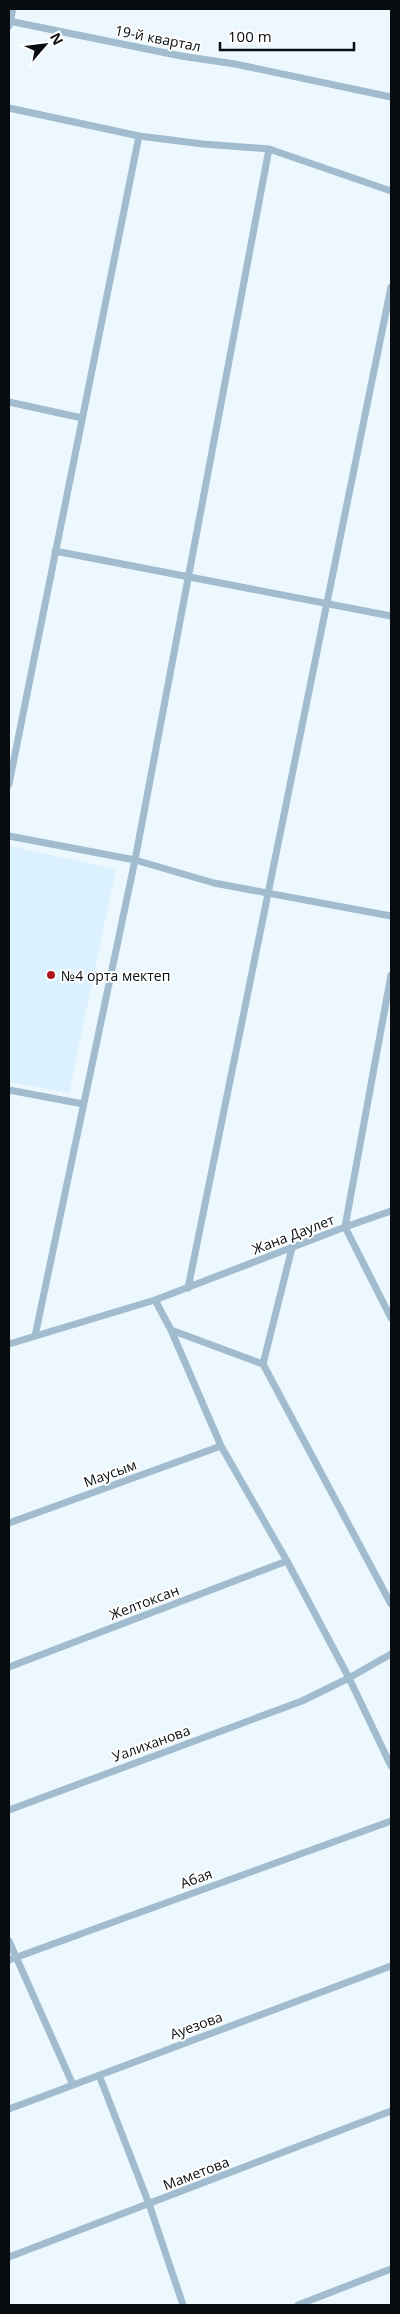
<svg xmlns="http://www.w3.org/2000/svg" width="400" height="2314" viewBox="0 0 400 2314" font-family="'Open Sans',sans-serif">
<rect width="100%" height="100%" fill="#ecf7fe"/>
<path fill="#dcf1fe" d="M9 846 116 869 69 1093 9 1082Z"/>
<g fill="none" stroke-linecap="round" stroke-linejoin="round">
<path stroke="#a0bcce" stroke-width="7" d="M9 21 181 56 235 64 391 97
M9 26 13 9
M9 108 139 136
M9 402 82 418
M55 551 391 616
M9 784 139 136 203 144 269 149 391 191
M9 836 135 860 214 883 391 916
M391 975 345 1227 391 1211
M9 1090 83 1104
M188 1288 391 287
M155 1300 345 1227 391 1318
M171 1330 263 1364 391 1604
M35 1336 135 860 269 149
M9 1344 155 1300 171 1330 221 1446 287 1561 349 1678 302 1701 9 1810
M263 1364 292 1248
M9 1523 221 1446
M391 1654 349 1678 391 1766
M9 1667 287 1561
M9 1941 73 2085
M9 1960 391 1821
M99 2075 149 2204 183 2305
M9 2109 391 1966
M9 2257 391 2111
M298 2305 391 2269"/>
</g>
<circle fill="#ac181f" stroke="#fff" stroke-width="2" cx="51" cy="975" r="5"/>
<g text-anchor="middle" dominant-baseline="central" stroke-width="4" stroke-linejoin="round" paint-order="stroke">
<g font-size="14" fill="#080c0f" stroke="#fff">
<text transform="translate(158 38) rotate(11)">19-й квартал</text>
<text transform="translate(293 1234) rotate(-21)">Жана Даулет</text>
<text transform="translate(110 1473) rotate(-20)">Маусым</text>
<text transform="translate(144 1602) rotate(-21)">Желтоксан</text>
<text transform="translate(151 1743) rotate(-20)">Уалиханова</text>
<text transform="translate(196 1878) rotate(-20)">Абая</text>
<text transform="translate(196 2025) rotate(-20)">Ауезова</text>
<text transform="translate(196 2173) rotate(-21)">Маметова</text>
</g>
<g font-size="14" fill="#080c0f" stroke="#fff" text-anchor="start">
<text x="61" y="975">№4 орта мектеп</text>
</g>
</g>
<rect width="400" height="2314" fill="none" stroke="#080c0f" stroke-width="20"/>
<g transform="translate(45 45) rotate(62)" stroke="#ffffff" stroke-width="4" paint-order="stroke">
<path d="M0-4L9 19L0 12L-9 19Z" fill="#080c0f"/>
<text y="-8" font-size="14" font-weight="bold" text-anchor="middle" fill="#080c0f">N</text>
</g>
<path d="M220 42v8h134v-8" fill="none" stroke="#080c0f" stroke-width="2.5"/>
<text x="228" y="42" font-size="15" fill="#080c0f" stroke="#ffffff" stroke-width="4" paint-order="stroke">100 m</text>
</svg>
